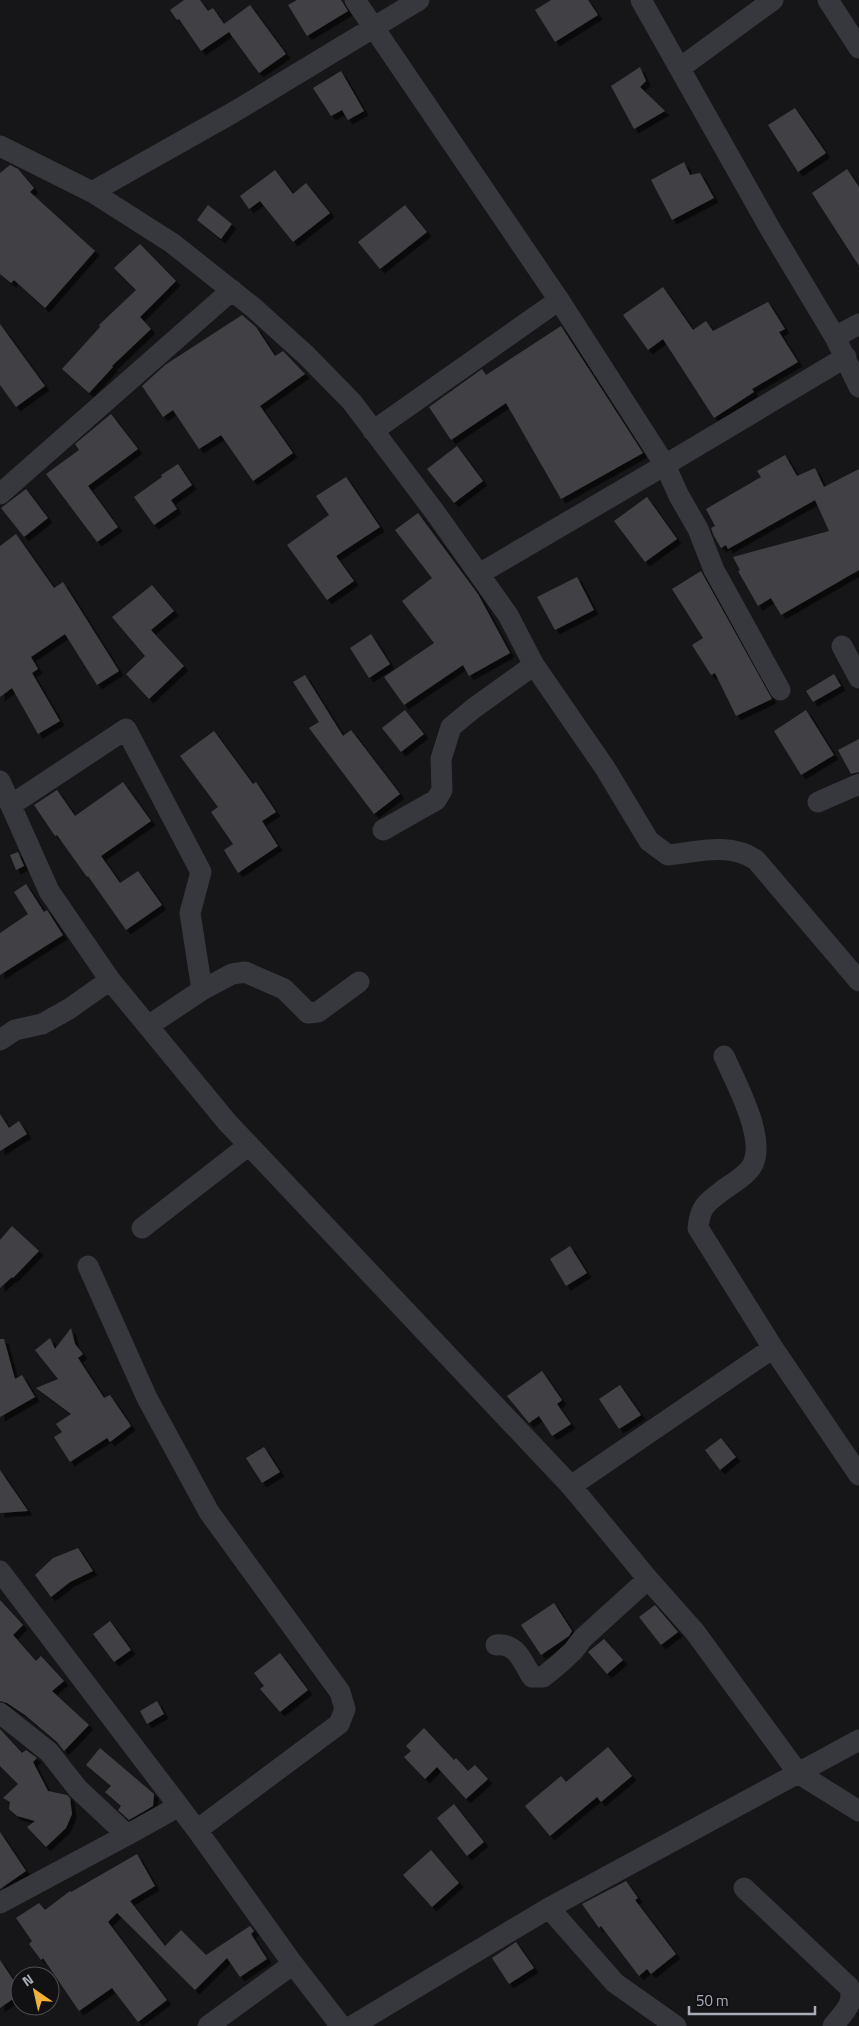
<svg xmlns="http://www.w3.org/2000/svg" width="859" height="2026" viewBox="0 0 859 2026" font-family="'Titillium Web',sans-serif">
<defs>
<filter id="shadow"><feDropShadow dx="4.5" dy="4.5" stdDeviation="0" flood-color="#0009"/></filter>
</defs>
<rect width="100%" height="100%" fill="#161618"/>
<path fill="#404145" filter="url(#shadow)" d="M184 0H200L208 11 213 8 224 24 250 5 286 54 259 73 229 32 201 51 179 19 177 20 170 10Z
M297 0H341L348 11 307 36 288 5Z
M551 0H588L598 15 555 42 535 10Z
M640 67 646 81 640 87 665 111 634 129 611 86Z
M341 71 364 111 348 120 342 110 331 116 313 88Z
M795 108 826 153 798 172 768 125Z
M684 162 690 175 700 173 714 198 672 220 651 180Z
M10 165 18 169 34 188 30 192 95 251 45 308 14 280 11 283 0 274V173Z
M847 169 859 187V266L812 193Z
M275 170 293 194 306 183 330 213 293 242 260 201 249 209 240 196Z
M208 205 232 224 221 239 197 220Z
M405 205 427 232 380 269 358 242Z
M140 244 176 281 140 317 151 329 112 366 113 367 89 393 62 369 100 327 99 325 136 290 114 268Z
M663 287 693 330 706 321 713 331 768 302 785 329 779 332 798 362 752 389 754 392 714 418 663 339 648 350 623 315Z
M242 315 256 327 275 356 283 351 305 374 260 406 293 453 253 481 221 435 199 449 173 410 163 417 142 386 165 365Z
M0 324 45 386 16 407 0 385Z
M561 326 643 453 561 499 506 403 451 440 429 407 482 369 486 375Z
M111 414 138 449 88 486 118 527 97 542 46 474 79 450 75 444Z
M457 446 483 481 454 503 427 469Z
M785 455 797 476 815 468 824 487 859 469V570L781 615 771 598 758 606 738 571 740 570 733 557 829 531 815 500 728 549 726 545 721 548 714 536 711 528 715 526 706 509 761 477 757 471Z
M178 464 192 485 171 500 177 509 154 525 134 497 162 477 161 475Z
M346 477 380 527 336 556 354 581 327 600 287 545 329 515 316 496Z
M26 489 48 518 24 537 1 508Z
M647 497 677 539 645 562 614 521Z
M418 513 478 594 510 653 469 676 463 665 404 705 384 677 434 643 402 601 432 578 395 530Z
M16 534 54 588 63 582 119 671 97 685 65 634 31 657 38 669 32 673 60 721 38 734 12 688 0 697V546Z
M701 571 772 699 736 716 715 673 711 675 692 645 703 638 672 589Z
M577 577 594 610 555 630 537 597Z
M152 585 174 611 151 630 184 666 149 699 126 674 145 656 112 617Z
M371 634 390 664 369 678 350 648Z
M834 674 841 686 813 702 806 691Z
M305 675 343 736 351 730 400 794 374 814 309 728 319 722 293 682Z
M405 710 424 734 401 752 382 728Z
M806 710 834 755 801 775 774 731Z
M214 731 253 784 256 782 276 812 262 821 278 846 238 873 224 850 233 844 211 812 218 807 180 756Z
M859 739V772L851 774 838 750Z
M123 782 151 821 101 856 120 883 138 871 162 905 126 930 88 876 87 877 57 835 55 836 34 805 57 790 75 816Z
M18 852 24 866 16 870 10 855Z
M26 884 44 912 47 910 63 935 0 975V933L28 914 14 892Z
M0 1114 9 1128 19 1121 27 1134 0 1151Z
M12 1226 39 1251 13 1278 12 1277 0 1288V1240Z
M570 1246 587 1273 566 1286 550 1259Z
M71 1328 75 1344 83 1354 78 1358 104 1398 110 1395 131 1426 110 1442 107 1438 70 1462 54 1437 62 1432 56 1424 71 1414 36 1388 58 1379 35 1350 50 1338 55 1349Z
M0 1339H4L15 1379 22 1375 35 1397 0 1417Z
M542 1371 562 1400 557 1404 571 1424 552 1436 539 1416 529 1423 507 1396Z
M620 1385 641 1415 619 1429 599 1399Z
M721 1438 736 1457 720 1470 705 1450Z
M264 1447 280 1472 262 1483 246 1458Z
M0 1470 28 1511 0 1513Z
M78 1548 93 1571 70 1582 51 1597 35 1575 53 1558Z
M0 1600 23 1625 13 1635 36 1661 41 1656 64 1681 52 1691 89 1725 64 1751 57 1742 25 1715 7 1703 0 1701Z
M554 1603 572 1631 569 1636 541 1655 521 1625Z
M655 1605 678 1632 661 1645 639 1617Z
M110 1621 131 1650 114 1662 93 1634Z
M604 1639 623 1660 607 1674 588 1652Z
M280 1653 308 1690 280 1712 260 1689 264 1686 254 1673Z
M157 1701 164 1714 147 1724 140 1711Z
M424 1728 454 1760 456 1758 468 1771 475 1765 488 1779 466 1799 437 1767 425 1779 404 1757 411 1751 406 1746Z
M0 1729 22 1753 26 1750 37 1758 33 1762 48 1791 67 1795 70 1798 72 1814 66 1828 46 1847 27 1827 35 1821 17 1816 9 1809 10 1802 3 1798 18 1784 0 1766Z
M608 1747 632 1776 601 1802 597 1797 550 1836 525 1806 561 1776 566 1782Z
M100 1748 154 1794 153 1806 129 1820 118 1810 121 1806 105 1792 111 1786 86 1765Z
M454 1804 484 1842 467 1856 437 1818Z
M0 1832 26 1871 0 1889Z
M431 1850 459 1883 432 1907 403 1875Z
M137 1854 155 1886 130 1901 165 1946 181 1930 206 1955 250 1926 254 1931 251 1934 267 1959 240 1977 227 1958 195 1990 117 1913 108 1922 167 2000 138 2022 112 1988 79 2011 43 1958 41 1960 29 1944 32 1941 16 1918 39 1903 45 1910 70 1891 71 1892Z
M626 1881 638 1898 635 1900 676 1954 651 1974 647 1969 639 1976 601 1926 599 1928 582 1904Z
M516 1942 534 1968 509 1984 492 1958Z
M0 1960 20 1990V1994L0 2008Z"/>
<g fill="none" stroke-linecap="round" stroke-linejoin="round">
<path stroke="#37383d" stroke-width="21" d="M355 0 559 300 665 465 846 357
M641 0 772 232 835 337 859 387
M828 0 859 48
M680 68 773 0
M0 146 92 192 172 243 254 308 306 355 352 402 434 511 508 615 534 665 605 768 649 841 668 855C698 852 729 842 756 860L859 981
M92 192 234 112 419 0
M835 337 859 324
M373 431 559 300
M0 494 232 290
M479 574 665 465 679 496 698 529 714 570 780 690
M842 646 859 678
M0 781 49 891 110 980 227 1122 571 1486 648 1579 695 1632 798 1773 859 1811
M818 802 859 784
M11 805 126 729 201 872 190 913 202 990
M383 830 436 800 442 790 441 759 451 727 474 708 534 665
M148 1026 202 990 232 974 245 972 284 989 308 1013 318 1012 359 982
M0 1040 15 1030 42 1024 69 1009 110 980
M724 1056C735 1081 766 1137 753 1164 748 1175 731 1184 722 1191 706 1203 700 1207 698 1228L773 1348 859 1475
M142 1228 249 1145
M88 1266 147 1398 209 1512 340 1692 345 1709 339 1724 197 1830
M571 1486 773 1348
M0 1571 197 1830 293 1964 341 2026
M496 1645C517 1643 522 1661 532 1677H543L559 1664 573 1651 583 1638 648 1579
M0 1713 49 1752 78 1789 127 1835 179 1806
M744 1888 849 1987C856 2003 843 2013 833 2026
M0 1903 127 1835
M549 1908 615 1983 676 2026
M208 2026 293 1964
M352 2026 549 1908 859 1740"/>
</g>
<g transform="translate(35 1991) rotate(326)"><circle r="24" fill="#111113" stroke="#4d4f55"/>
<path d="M0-4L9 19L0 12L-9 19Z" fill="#f2b134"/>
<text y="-8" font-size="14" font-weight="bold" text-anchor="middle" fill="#a8adb8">N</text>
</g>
<path d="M689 2006v8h126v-8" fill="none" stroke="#a8adb8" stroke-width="2.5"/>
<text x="696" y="2006" font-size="15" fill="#a8adb8" stroke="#111113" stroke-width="4" paint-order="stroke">50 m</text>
</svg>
